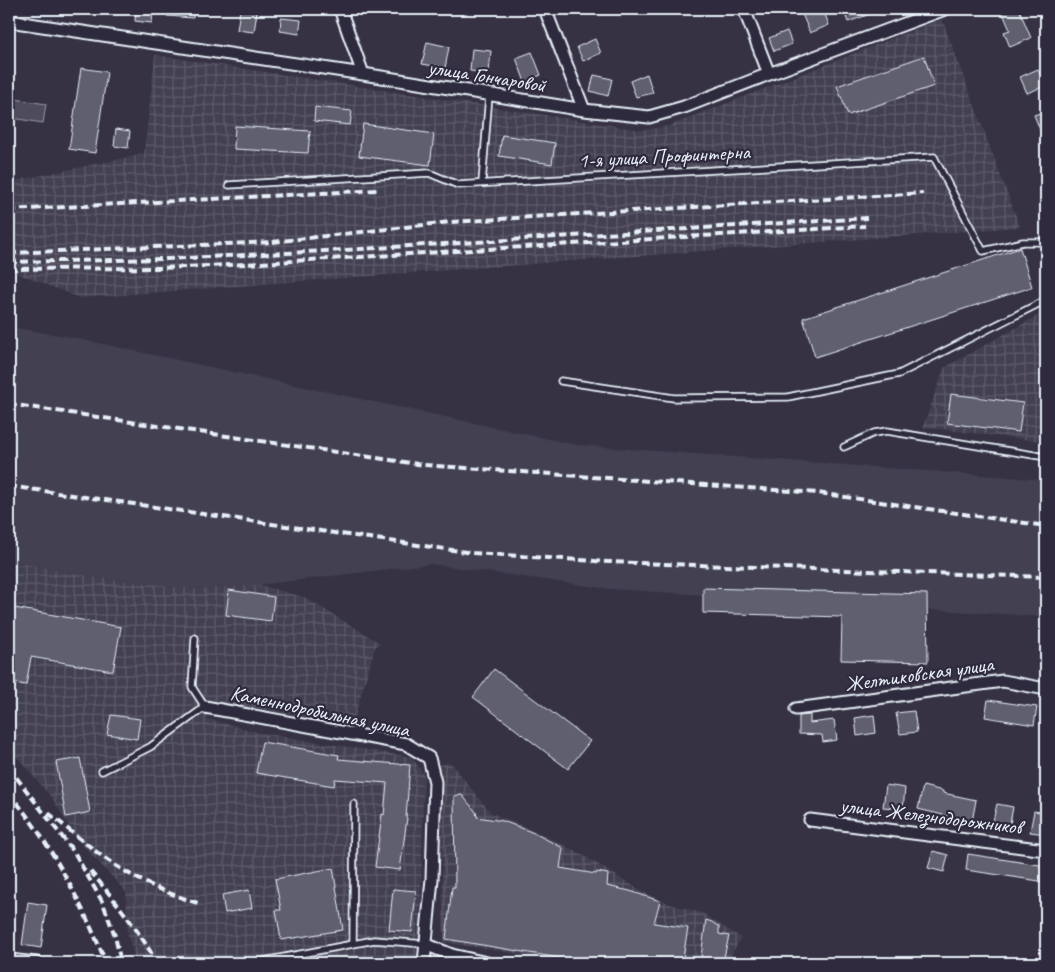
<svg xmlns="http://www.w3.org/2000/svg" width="1055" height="972" viewBox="0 0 1055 972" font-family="Caveat,sans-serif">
<defs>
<pattern id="industrial-grid" width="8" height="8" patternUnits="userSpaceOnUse" patternTransform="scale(1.25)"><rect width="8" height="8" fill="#433f51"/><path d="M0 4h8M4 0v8" fill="none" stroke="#5e5b6b"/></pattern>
</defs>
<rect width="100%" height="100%" fill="#363244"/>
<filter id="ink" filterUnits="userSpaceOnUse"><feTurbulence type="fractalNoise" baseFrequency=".02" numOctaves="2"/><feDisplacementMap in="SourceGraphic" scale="10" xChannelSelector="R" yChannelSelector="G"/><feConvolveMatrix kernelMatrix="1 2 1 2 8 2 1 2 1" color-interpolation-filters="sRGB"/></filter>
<g filter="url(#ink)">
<path fill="#433f51" d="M9 327 65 336 577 445 1046 480V617L610 589 430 564 259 585 195 589 93 577 9 561Z"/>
<path fill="url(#industrial-grid)" d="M942 19 1020 227 80 298 9 270V182L144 154 155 55 641 130 669 126Z
M1046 311V442L923 427 944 368Z
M9 561 93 577 195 589 259 585 304 597 380 643 375 647 353 723 211 702 207 719 261 733 411 757 424 774 421 901 418 963H136L128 936 126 892 78 840 52 798 9 748Z
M451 763 491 813 539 833 581 854 643 892 673 905 702 913 741 938 730 957 732 963H572L444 942 439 765Z"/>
<path fill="#4d4b5c" stroke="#9a9eaa" d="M15 99 46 104 43 123 12 118Z"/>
<path fill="#605e6e" stroke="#e8f1f8" d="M136 9H153L152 23 135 21Z
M167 9H194L193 18 167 16Z
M800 9H823L829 25 810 33Z
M843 9H881V10L848 22Z
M1001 9H1019L1031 38 1010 47 1004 32 1010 30Z
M240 10 257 12 254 32 237 30Z
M281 18 301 20 299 34 280 31Z
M787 31 792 44 774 51 769 38Z
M595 39 601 53 583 61 577 47Z
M427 42 449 47 445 68 422 64Z
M472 49 491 51 489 73 470 71Z
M532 52 541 75 525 82 516 58Z
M924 56 934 86 848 115 837 86Z
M81 68 107 72 95 153 69 149Z
M1038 69 1045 86 1027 93 1020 77Z
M647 74 653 93 636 97 630 81Z
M594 75 612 79 608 96 590 91Z
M315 107 352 111 350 125 314 121Z
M1046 111V144L1034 115Z
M363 124 434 134 430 165 359 156Z
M235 126 310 131 308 153 234 149Z
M116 129 130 131 128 148 114 146Z
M502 135 555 143 552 164 499 156Z
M1020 248 1032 287 815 357 803 318Z
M951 394 1023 403 1019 432 947 423Z
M703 588 927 594 928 662 841 660 842 617 703 613Z
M229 590 274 597 271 621 226 615Z
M9 607 121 627 113 671 31 657 26 685 9 682Z
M494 669 590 741 568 769 473 697Z
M988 700 1037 707 1034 725 985 717Z
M914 711 917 732 900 734 896 713Z
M111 715 140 719 137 739 107 734Z
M810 715V723L834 720 837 740 823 742 822 735 799 734V716Z
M874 715 876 733 857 736 855 718Z
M262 742 339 755 338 759 410 765 406 818H407L400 870 375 867 382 814 384 815 387 783 335 779 334 786 256 773Z
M80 758 90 812 66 817 56 762Z
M886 785 905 788 903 809 883 807Z
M923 786 943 791V793L976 800 972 822 918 809Z
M462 795 476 812 477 817 503 821 534 833 563 848 560 868 596 874 597 872 608 874 607 886 630 891 660 901 654 923 688 928 682 963H589L446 939 452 887H455L454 796Z
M997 804 1013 807 1009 829 992 825Z
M1034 811 1046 813V834L1030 832Z
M933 851 948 855 944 872 928 868Z
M968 854 1046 866V882L966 870Z
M333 868 343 930 281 940 276 910H281L275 879Z
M393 889 416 891 412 932 389 930Z
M249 890 252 908 225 913 222 895Z
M28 902 47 905 41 948 22 945Z
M706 920 712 922 719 927V934L729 936 723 961 701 957Z"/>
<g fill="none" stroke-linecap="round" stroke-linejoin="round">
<defs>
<path id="service" d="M482 183 489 95
M229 185 429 173 458 185 934 157 983 251 1023 242H1046
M561 381 674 398 788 397 899 374 1046 300
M844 447 874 433 887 431 1046 457
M102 771 150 747 205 707 192 687 195 638
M354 804 353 944 374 940 425 944
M260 963 264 961 353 944"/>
<path id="minor" d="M340 9 363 74
M545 9 584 110
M744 9 769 74
M9 21 363 74 584 110 649 117 684 107 769 74 945 9
M205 707 406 744 429 758 435 782 432 879 424 963
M796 709 1003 681 1046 689
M810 820 1046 850
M425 944 452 955 487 963
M9 960 37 963"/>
</defs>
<use href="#service" stroke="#e8f1f8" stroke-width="9"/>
<use href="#minor" stroke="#e8f1f8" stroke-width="15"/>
<use href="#service" stroke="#2f2a3d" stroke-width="5.5"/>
<use href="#minor" stroke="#2f2a3d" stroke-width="11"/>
<path stroke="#e8f1f8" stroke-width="4" stroke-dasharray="8 4" stroke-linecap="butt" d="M9 210 378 190
M9 253 272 242 450 222 923 193
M9 262 167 259 345 250 867 218
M9 269 161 268 229 265 865 226
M9 404 424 465 818 493 1046 526
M9 486 473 553 609 562 1046 577
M9 768 74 852 103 903 115 936 121 963
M9 793C51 843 82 903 106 963
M48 813C62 823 74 835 88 845 120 872 158 891 198 903
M90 871C115 900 138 929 157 963"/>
</g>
</g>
<g text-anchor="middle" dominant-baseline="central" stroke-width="4.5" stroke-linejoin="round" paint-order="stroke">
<g font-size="21" fill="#e8f1f8" stroke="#2f2a3d">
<text transform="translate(487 76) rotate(9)">улица Гончаровой</text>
<text transform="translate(664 156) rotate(-3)">1-я улица Профинтерна</text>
<text transform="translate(919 674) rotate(-8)">Желтиковская улица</text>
<text transform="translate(320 711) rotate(12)">Каменнодробильная улица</text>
<text transform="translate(931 816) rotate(7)">улица Железнодорожников</text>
</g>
</g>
<rect width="1055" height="972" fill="none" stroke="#2f2a3d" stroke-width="30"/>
<rect x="15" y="15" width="1025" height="942" fill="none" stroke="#e8f1f8" stroke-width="2" filter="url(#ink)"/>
</svg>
